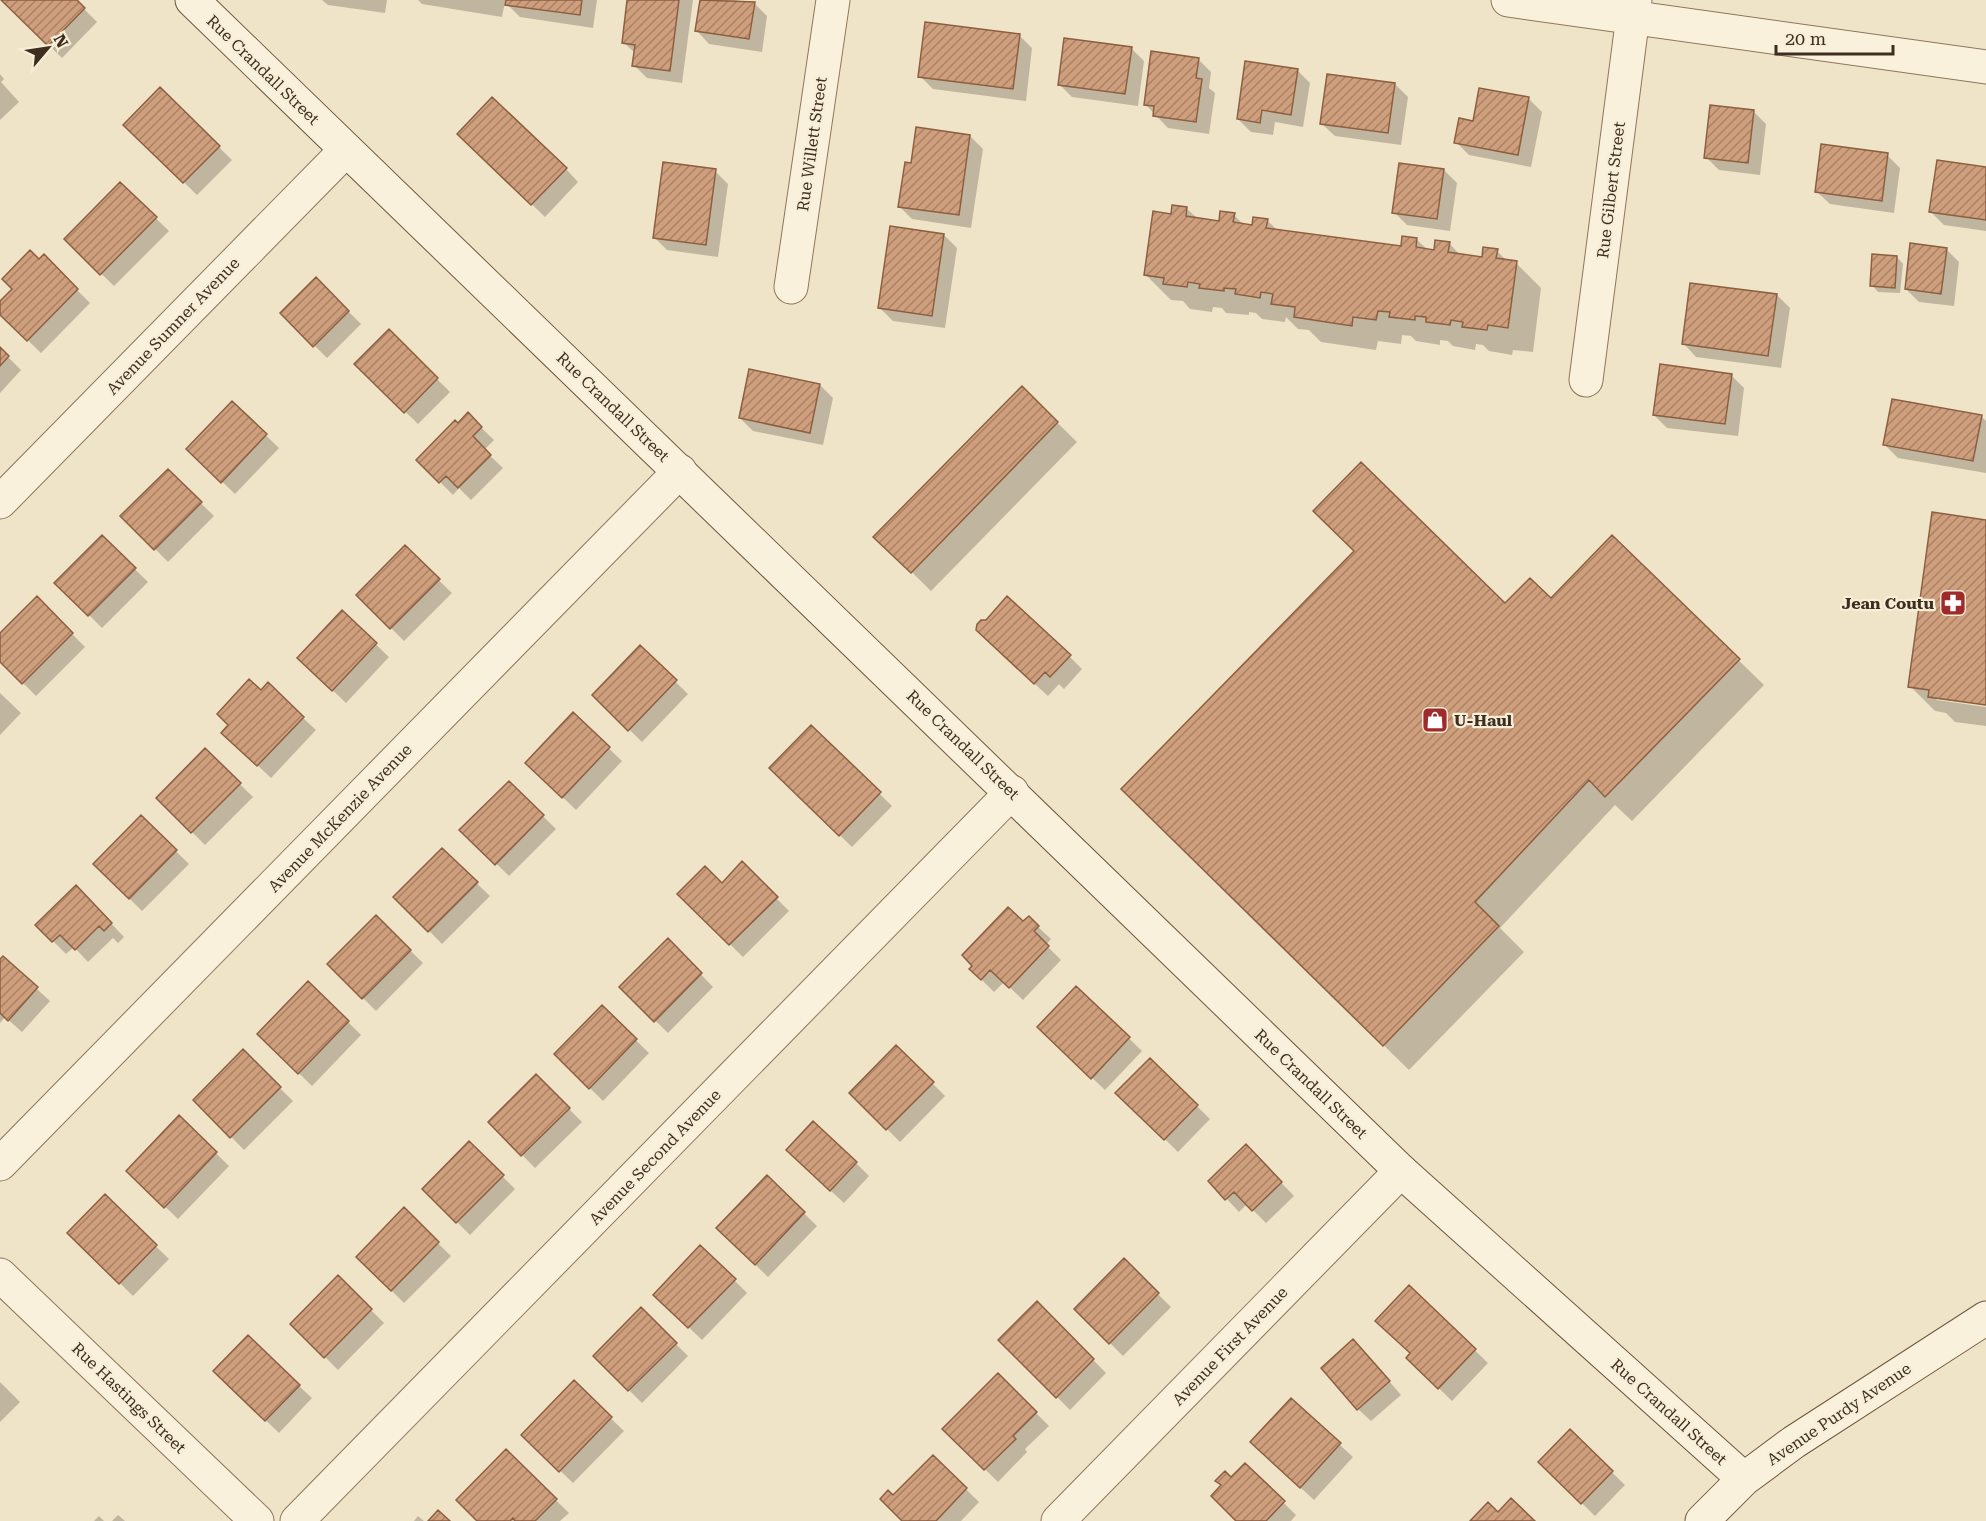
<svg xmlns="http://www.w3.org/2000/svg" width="1986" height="1521" viewBox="0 0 1986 1521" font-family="'Roboto Serif',serif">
<defs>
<pattern id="building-hatch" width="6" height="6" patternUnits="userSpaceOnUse" patternTransform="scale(1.5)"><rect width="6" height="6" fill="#cf9f7d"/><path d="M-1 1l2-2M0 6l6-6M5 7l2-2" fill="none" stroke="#a98266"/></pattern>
</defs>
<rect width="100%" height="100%" fill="#f0e4c8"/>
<path fill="#0003" d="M3 0H75L97 22 62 58Z
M322 0H387L385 13 328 5Z
M418 0H597L593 28 520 17 505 2 502 17 422 4Z
M629 0H693L682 83 647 78 634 65 636 54 623 42Z
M701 0H734L754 3 767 16 762 52 709 44 697 31Z
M1019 35 1032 48 1026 101 933 89 920 76Z
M1131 48 1144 61 1138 106 1072 97 1059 84Z
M1198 59 1211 72 1209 88 1215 93 1209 134 1168 128 1145 104Z
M1297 70 1310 83 1303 127 1275 122 1273 135 1251 132 1238 119Z
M0 74 4 79 1 82 19 102 0 120Z
M1395 84 1408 97 1401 145 1335 136 1322 124Z
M160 89 232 160 197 195 125 125Z
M1480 89 1529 99 1542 112 1531 167 1469 155 1456 142 1475 122Z
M1753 111 1766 124 1760 175 1719 170 1706 157Z
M970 136 983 149 971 228 912 219 899 206 912 165Z
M472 146 566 169 578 182 545 217Z
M1887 155 1900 168 1894 213 1830 204 1817 192Z
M1986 168V231L1944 225 1931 212Z
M1444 170 1457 183 1450 231 1407 225 1394 212Z
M715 171 728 184 718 257 667 250 654 237Z
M120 184 169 231 114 286 66 239Z
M1186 208 1198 219 1220 222 1234 215 1244 225 1253 226 1267 220 1278 231 1402 248 1416 239 1428 250 1435 251 1450 244 1461 256 1483 259 1497 251 1508 262 1516 263 1541 288 1533 352 1513 350 1512 355 1489 351 1483 345 1476 344 1475 350 1453 346 1448 341 1440 340V345L1416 341 1411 336 1402 335 1401 344 1378 341 1376 350 1321 342 1309 330 1298 329 1286 317 1285 322 1262 319 1256 313 1249 312V315L1226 313 1222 308 1213 307 1212 312 1190 309 1183 301 1171 300 1146 275 1172 215Z
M944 235 957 248 945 328 893 321 880 308Z
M1946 249 1959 262 1954 306 1919 302 1906 289Z
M44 257 90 303 41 353 0 313V303Z
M1897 257 1903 264 1900 293 1878 292 1872 285Z
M316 279 361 324 327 358 282 313Z
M1777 295 1790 308 1781 368 1696 357 1684 344Z
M389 331 450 392 418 424 356 364Z
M0 349 21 370 0 393Z
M1731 375 1744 388 1738 436 1667 428 1654 415Z
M820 385 833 398 823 445 753 431 740 418Z
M1022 388 1077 442 931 591 876 537Z
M232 403 279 448 235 494 188 449Z
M468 415 494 440 484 450 503 468 471 500 459 488 453 495 418 460Z
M1981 416 1986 421V473L1898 458 1885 445Z
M168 471 214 516 168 562 123 516Z
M1986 521V704L1934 697 1937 700 1986 707V726L1955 722 1946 713 1935 711 1910 686Z
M102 537 148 582 102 628 57 583Z
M1612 537 1764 685 1632 821 1615 805 1500 928 1524 952 1409 1070 1148 815 1356 552 1505 606 1551 600Z
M405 548 452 593 404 641 358 595Z
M37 599 85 647 36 696 0 660V636Z
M342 612 389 657 346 703 299 658Z
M990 643 1069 656 1082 669 1064 689 1059 684 1048 696Z
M640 647 688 694 642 742 594 695Z
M261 692 303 718 316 730 271 778 236 745Z
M0 693 21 713 0 735Z
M573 714 622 761 576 810 527 763Z
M811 727 892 806 852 847 771 768Z
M205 750 253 797 205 845 158 798Z
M509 783 556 829 509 876 462 830Z
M141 817 189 864 142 911 95 864Z
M442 850 490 896 442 944 396 897Z
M742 864 789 911 743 957 679 894 722 885Z
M89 900 124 937 118 943 113 938 88 962 74 947 66 954 37 925Z
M376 917 423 963 376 1011 329 964Z
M1038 927 1051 939 1046 945 1061 960 1023 1000 1004 982 994 992 971 969Z
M668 940 713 987 668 1033 621 987Z
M3 958 50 1001 22 1032 5 1017 0 1023V962Z
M309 983 361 1035 312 1086 259 1034Z
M1077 988 1142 1051 1105 1090 1052 1040Z
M602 1007 649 1053 603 1101 556 1054Z
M896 1047 945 1096 900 1142 851 1093Z
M243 1052 293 1101 244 1150 195 1100Z
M1150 1060 1210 1119 1178 1152 1118 1093Z
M536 1076 582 1122 535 1168 490 1122Z
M179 1117 229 1166 178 1219 128 1171Z
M469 1143 515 1189 470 1235 424 1189Z
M1246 1146 1294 1196 1266 1223 1247 1204 1239 1212 1210 1181Z
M801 1163H856L869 1176 844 1203Z
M767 1177 817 1226 768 1277 718 1228Z
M105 1197 169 1259 133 1296 69 1233Z
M404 1210 451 1256 404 1303 358 1257Z
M701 1247 747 1293 702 1340 655 1295Z
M1124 1261 1171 1307 1123 1356 1076 1309Z
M338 1277 384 1323 338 1370 292 1324Z
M1409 1287 1488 1363 1452 1401 1408 1358 1412 1354Z
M1037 1303 1106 1373 1070 1410 1000 1340Z
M641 1309 688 1356 642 1403 595 1356Z
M1366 1354 1401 1395 1371 1421 1358 1409Z
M998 1375 1049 1426 1025 1449 1027 1452 998 1482 944 1429Z
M0 1382 20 1402 0 1422Z
M574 1383 624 1431 573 1483 523 1435Z
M228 1384 299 1386 312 1398 279 1433Z
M1291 1400 1353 1457 1314 1500 1265 1455Z
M1570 1431 1625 1485 1595 1516 1540 1462Z
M506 1451 569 1513 560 1521H479Z
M933 1457 979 1502 961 1521H904L893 1498Z
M1245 1465 1296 1515 1291 1521H1238L1231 1479Z
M118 1515 125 1521H112Z
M99 1516 104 1521H94Z
M418 1516 424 1521H414Z"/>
<path fill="url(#building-hatch)" stroke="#8d5f41" stroke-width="1.5" d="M1 0H77L85 8 48 46Z
M506 0H582L580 15 505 5Z
M627 0H679L670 71 632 66 635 45 622 43Z
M700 0 755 2 749 39 695 31Z
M925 22 1020 34 1013 89 918 77Z
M1064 38 1132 47 1125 94 1058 85Z
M1151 51 1199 58 1196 78 1202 79 1196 122 1153 116 1154 106 1144 105Z
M1245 61 1298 69 1291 115 1262 110 1260 123 1237 119Z
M1327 74 1395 83 1388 133 1320 124Z
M160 87 220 146 183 183 123 125Z
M1479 88 1529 97 1518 155 1454 143 1459 118 1473 121Z
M492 97 567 168 531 205 457 134Z
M1710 105 1754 110 1748 163 1704 158Z
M916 127 970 135 959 215 898 207 905 162 911 163Z
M1821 144 1888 153 1882 201 1815 192Z
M1937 160 1986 167V220L1929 212Z
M663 162 716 169 706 245 653 238Z
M1399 163 1444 169 1437 219 1392 213Z
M120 182 157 217 100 275 64 239Z
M1172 205 1187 207 1186 216 1219 221 1220 211 1235 213 1233 222 1252 225 1253 217 1268 219 1266 228 1401 246 1402 236 1417 238 1416 247 1434 250 1435 240 1450 242 1448 252 1482 257 1483 247 1498 249 1496 258 1517 261 1508 328 1488 325 1487 330 1462 327 1463 322 1451 320 1450 325 1426 322V317L1415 316V320L1389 317 1390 312 1378 311 1376 320 1353 317 1352 326 1294 317 1295 307 1271 304 1273 294 1261 292 1260 298 1235 294 1236 289 1224 288V291L1199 288 1200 284 1188 282 1187 287 1163 284 1164 278 1144 275 1153 211 1171 214Z
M890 226 944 234 932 316 878 308Z
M1910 243 1947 248 1941 294 1905 289Z
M30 250 39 259 44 254 78 289 27 341 0 315V301L12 289 2 279Z
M1872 254 1897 256 1895 288 1870 286Z
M316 277 349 311 313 347 280 313Z
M1690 283 1777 294 1768 356 1682 344Z
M389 329 438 378 404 413 354 364Z
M0 347 9 356 0 366Z
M1660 364 1732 374 1725 424 1653 415Z
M749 369 820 384 810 433 739 418Z
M1022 386 1058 422 911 573 873 537Z
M1892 399 1982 415 1973 461 1883 445Z
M232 401 267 434 221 483 186 449Z
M468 412 482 427 473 436 491 455 458 488 446 476 439 483 416 460 455 420 458 423Z
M1361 462 1505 603 1530 578 1551 598 1612 535 1740 659 1605 797 1589 780 1475 902 1499 926 1383 1046 1121 789 1354 551 1313 511Z
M168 469 202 502 154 550 120 516Z
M1932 512 1986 520V705L1928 697 1929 690 1908 687Z
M102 535 136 568 88 616 54 583Z
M405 545 440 579 390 629 356 595Z
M37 596 73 633 22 684 0 662V633Z
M1007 596 1071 655 1050 677 1045 672 1034 684 976 630 977 624 981 620H986Z
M342 610 377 643 332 691 297 658Z
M640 645 677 680 628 731 592 695Z
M249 679 261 690 268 682 304 717 257 766 221 733 228 725 217 714Z
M573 712 610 747 562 798 525 763Z
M811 725 881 792 839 836 769 768Z
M205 748 241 783 191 833 156 798Z
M509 781 544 815 495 865 459 830Z
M141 815 177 850 129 899 93 864Z
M442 848 478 882 428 932 393 897Z
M742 861 778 897 729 945 677 894 705 866 722 883Z
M76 885 112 923 104 931 99 926 75 950 60 935 52 942 35 925Z
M1008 907 1023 921 1029 916 1039 926 1034 931 1049 946 1009 988 990 970 981 980 969 969 972 966 962 955Z
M376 915 411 950 362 999 327 964Z
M668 938 702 973 654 1022 619 987Z
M3 956 38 987 8 1021 0 1013V959Z
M308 981 349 1021 298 1074 257 1034Z
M1076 986 1130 1037 1091 1079 1037 1027Z
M602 1005 637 1039 589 1089 554 1054Z
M896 1045 934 1082 886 1130 849 1093Z
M243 1049 281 1087 230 1138 193 1100Z
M1150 1058 1198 1105 1164 1140 1115 1093Z
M536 1074 570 1108 521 1156 488 1122Z
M179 1115 217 1152 164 1208 126 1171Z
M813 1121 857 1162 830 1191 786 1150Z
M469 1141 504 1175 456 1223 422 1189Z
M1246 1144 1282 1182 1252 1211 1234 1192 1225 1200 1208 1181Z
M767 1175 805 1212 755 1265 716 1228Z
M105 1194 157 1245 119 1284 67 1233Z
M404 1207 439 1242 391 1291 356 1257Z
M700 1245 736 1279 688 1328 653 1295Z
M1124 1258 1159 1293 1109 1344 1074 1309Z
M338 1275 372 1309 324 1358 290 1324Z
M1409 1285 1476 1349 1438 1389 1406 1358 1410 1353 1375 1321Z
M1037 1301 1094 1359 1056 1398 998 1340Z
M641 1307 677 1343 628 1391 593 1356Z
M248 1335 300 1385 265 1421 213 1371Z
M1353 1339 1390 1381 1357 1410 1321 1368Z
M998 1373 1037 1412 1013 1436 1016 1439 984 1470 942 1429Z
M574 1380 612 1417 559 1472 521 1435Z
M1291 1398 1341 1443 1300 1488 1250 1442Z
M1570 1429 1613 1471 1581 1504 1538 1462Z
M506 1449 557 1499 535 1521H515L513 1518 510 1521H477L456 1500Z
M933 1455 967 1488 936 1521H902L880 1499 888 1490 893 1495Z
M1245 1463 1285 1501 1266 1521H1236L1211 1496 1221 1485 1215 1481 1225 1471 1231 1477Z
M1511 1498 1535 1521H1470L1488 1502 1498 1512Z
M438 1510 450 1521H428Z"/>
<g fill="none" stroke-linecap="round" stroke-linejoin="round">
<defs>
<path id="street" d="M1508 0 1986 67
M791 287 833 0
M1586 380 1635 0
M0 502 346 150
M0 1164 680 471
M0 1275 257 1521
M297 1521 1012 792
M1058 1521 1401 1171"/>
<path id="secondary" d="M192 0 1401 1171 1744 1479
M1702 1521 1744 1479 1794 1442 1986 1318"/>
</defs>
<use href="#street" stroke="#8d765c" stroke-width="35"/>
<use href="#secondary" stroke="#6f573f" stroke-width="35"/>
<use href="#street" stroke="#faf1dc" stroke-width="33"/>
<use href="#secondary" stroke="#faf1dc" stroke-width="33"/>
</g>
<defs>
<symbol id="pharmacy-square" viewBox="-11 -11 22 22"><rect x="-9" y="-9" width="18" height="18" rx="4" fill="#9e2a2b" stroke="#f7eed8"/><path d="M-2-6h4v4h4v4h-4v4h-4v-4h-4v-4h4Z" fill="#fff"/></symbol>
<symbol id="shop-square" viewBox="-11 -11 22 22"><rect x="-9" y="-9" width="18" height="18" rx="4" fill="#9e2a2b" stroke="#f7eed8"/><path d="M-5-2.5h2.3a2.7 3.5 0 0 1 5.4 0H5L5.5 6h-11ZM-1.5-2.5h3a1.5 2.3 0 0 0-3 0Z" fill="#fff"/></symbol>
</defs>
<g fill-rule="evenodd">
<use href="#pharmacy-square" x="1938" y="588" width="30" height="30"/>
<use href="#shop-square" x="1420" y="705" width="30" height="30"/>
</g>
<g text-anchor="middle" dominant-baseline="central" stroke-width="4.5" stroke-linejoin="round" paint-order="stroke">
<g font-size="16" fill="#3d2e20" stroke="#f7eed8">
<text transform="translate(263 70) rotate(44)">Rue Crandall Street</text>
<text transform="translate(812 144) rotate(-82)">Rue Willett Street</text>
<text transform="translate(1611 190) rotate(-83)">Rue Gilbert Street</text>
<text transform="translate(173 326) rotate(-46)">Avenue Sumner Avenue</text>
<text transform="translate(613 407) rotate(44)">Rue Crandall Street</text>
<text transform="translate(963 745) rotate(44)">Rue Crandall Street</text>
<text transform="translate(340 818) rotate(-46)">Avenue McKenzie Avenue</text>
<text transform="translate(1311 1084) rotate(44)">Rue Crandall Street</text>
<text transform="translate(655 1157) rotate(-46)">Avenue Second Avenue</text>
<text transform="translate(1230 1346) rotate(-46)">Avenue First Avenue</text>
<text transform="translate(129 1398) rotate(44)">Rue Hastings Street</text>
<text transform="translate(1669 1412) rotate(42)">Rue Crandall Street</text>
<text transform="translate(1839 1414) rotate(-34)">Avenue Purdy Avenue</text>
</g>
<g font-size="16" font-weight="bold" fill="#3d2e20" stroke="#f7eed8" text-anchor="end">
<text x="1934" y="603">Jean Coutu</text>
<text x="1454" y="720" text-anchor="start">U-Haul</text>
</g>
</g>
<g transform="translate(48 48) rotate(61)" stroke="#f7eed8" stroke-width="4.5" paint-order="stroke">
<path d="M0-4.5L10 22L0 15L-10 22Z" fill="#3d2e20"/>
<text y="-9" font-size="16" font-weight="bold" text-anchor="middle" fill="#3d2e20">N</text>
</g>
<path d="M1776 45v9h117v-9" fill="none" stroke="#3d2e20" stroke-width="3"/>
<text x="1785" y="45" font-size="18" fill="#3d2e20" stroke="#f7eed8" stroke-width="4.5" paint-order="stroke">20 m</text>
</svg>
